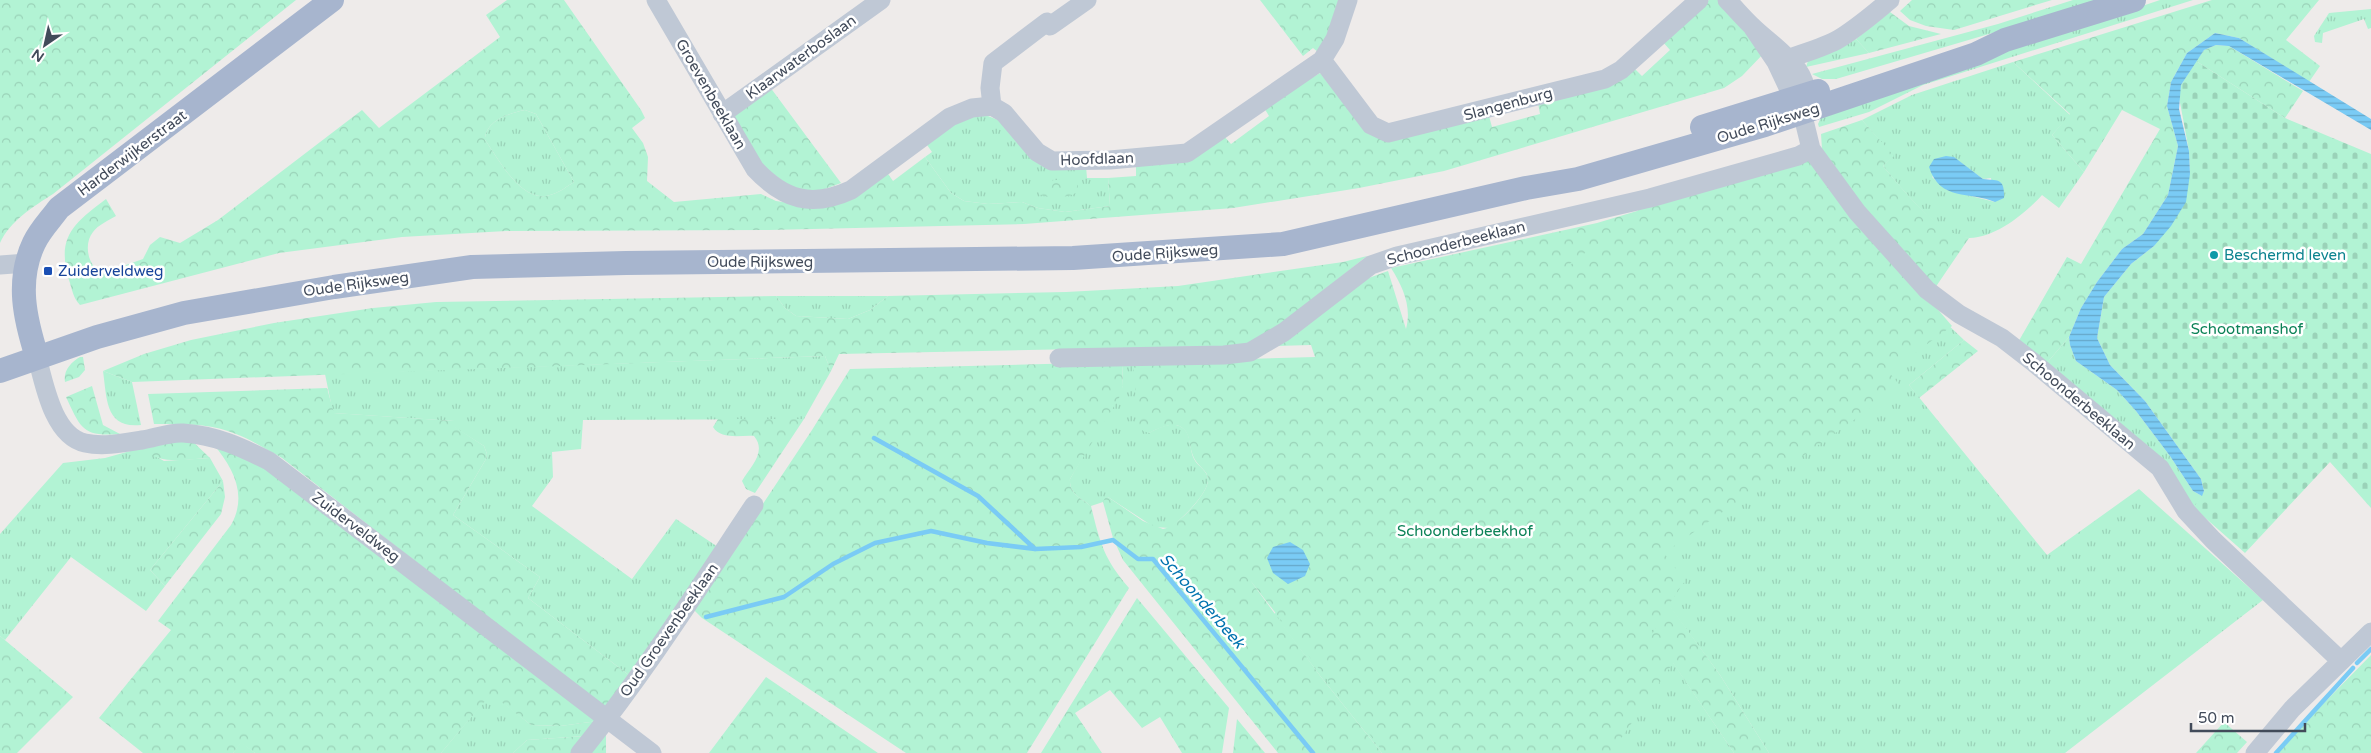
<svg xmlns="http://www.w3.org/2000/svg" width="2371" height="753" viewBox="0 0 2371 753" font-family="'Varela Round',sans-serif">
<defs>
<pattern id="grass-tufts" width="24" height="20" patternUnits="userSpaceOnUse" patternTransform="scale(1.25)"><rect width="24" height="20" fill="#b2f3d4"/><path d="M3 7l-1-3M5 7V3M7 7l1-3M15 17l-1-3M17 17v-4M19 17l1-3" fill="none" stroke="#9ad2b8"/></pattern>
<pattern id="forest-crowns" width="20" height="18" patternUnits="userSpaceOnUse" patternTransform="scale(1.25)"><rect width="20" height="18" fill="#b2f3d4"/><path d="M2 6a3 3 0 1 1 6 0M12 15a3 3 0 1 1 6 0" fill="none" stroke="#9ad2b8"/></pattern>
<pattern id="cemetery-stones" width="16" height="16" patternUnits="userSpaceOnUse" patternTransform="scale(1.25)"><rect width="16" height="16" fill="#b2f3d4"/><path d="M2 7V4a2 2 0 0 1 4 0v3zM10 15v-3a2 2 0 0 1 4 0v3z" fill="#9ad2b8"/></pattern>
<pattern id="water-rules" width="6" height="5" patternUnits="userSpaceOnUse" patternTransform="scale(1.25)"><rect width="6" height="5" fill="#7acbf5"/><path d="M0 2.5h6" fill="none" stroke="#66a7c9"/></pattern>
</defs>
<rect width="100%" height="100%" fill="#eeebea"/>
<path fill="url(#grass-tufts)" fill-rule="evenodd" d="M2073 0H2104L1836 79H1822L1812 74 1998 24Z
M2160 0H2193L1923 85 1869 112 1819 127 1818 124 1823 113Z
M2371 9V28L2368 29 2364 19 2323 33 2322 43 2315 42 2314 36 2329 13Z
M1856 39 1869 53 1806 67 1808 61Z
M2013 62 2070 115 2052 135 2084 172 2059 208 2042 195C2026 213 1989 244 1961 237 1935 230 1900 187 1883 166L1893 156 1862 120 1912 95ZM1953 157 1983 179 1991 178 1995 202 1947 190 1932 177Z
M525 110 536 114 574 182C566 187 559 193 550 195 521 204 499 159 485 140 485 121 509 113 525 110Z
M983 114 1003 122 1035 158 1086 166 1087 178H1108L1110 206 1065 212 1038 208 1022 202 988 204 964 201 951 193 925 157 932 152 925 142 963 117Z
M1640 210 1941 318 1964 340 1909 385 2047 555 2139 489 2263 600 2065 753H1769L1720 675 1670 607 1666 656 1672 661 1734 753H1382L1321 677 1274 614 1342 568 1435 346 1495 309Z
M776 296H888L870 310 848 319 796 316 785 308Z
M2069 337 2070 345 2076 361 2117 390 2136 411 2170 456 2193 491 2202 496 2194 508 2046 364Z
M825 356 831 371 804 419 583 420 581 449 552 452 553 477 532 506 632 579 676 519 718 547 630 676 528 598 540 577 453 515 486 459 487 454 484 446 454 427V421L333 413 325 374Z
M1122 362H1133L1149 433C1160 427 1178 418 1187 433 1191 441 1190 451 1194 459 1198 467 1209 471 1208 481 1206 496 1180 521 1169 528L1154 527 1108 497 1103 502 1091 506C1081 498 1069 494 1070 479L1123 386Z
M103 371 132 382 141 425C105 429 107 399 103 371Z
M141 448 164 461 210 458 223 481 150 570 165 586 146 611 71 557 5 640 0 636V534L63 463 105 458Z
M491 693 531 725 560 726 598 721 585 736 527 740 513 753H441Z
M241 742 255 753H233Z"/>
<path fill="url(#forest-crowns)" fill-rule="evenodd" d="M0 0H296L53 194C34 206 10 221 0 243Z
M507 0H564L641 110 645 118 632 128 643 143 648 157 647 181 674 202 761 194 776 201 796 204 886 171 893 181 925 157 951 193 964 201 988 204 1022 202 1038 208 1065 212 1110 206 1108 178 1136 176V164L1223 135 1231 144 1269 116 1263 106 1320 73 1367 131 1489 116 1492 127 1540 114 1538 103 1633 67 1642 76 1670 50 1662 41 1709 0H1719L1766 51 1742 76 1724 88 1444 171 1359 188 1233 208 1024 224 769 230 506 231 402 237 279 253 80 305C73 298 72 289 69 280 56 237 74 223 106 199L116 216C109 220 98 225 93 232 83 244 88 268 103 273L143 259 150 245 160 237 180 243 218 220 362 110 379 128 500 37 486 15ZM525 110 536 114 574 182C566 187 559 193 550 195 521 204 499 159 485 140 485 121 509 113 525 110Z
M1260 0H1340L1332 32 1318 52 1313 48 1303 56Z
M1912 0H2052L1954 30 1926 26 1910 20 1900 11Z
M2212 0H2319L2286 40 2320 66 2309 82 2239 38 2215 33 2187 53 2171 82 2167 106 2178 146 2168 195 2143 234 2122 249 2097 282 2081 308 2069 337 2046 364 2017 344 2067 257 2081 264 2160 129 2122 110 2084 172 2052 135 2070 114 2013 62Z
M1890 12 1909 26 1941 34 1869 53 1856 39Z
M2216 45 2229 46 2303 91 2285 118 2196 61 2204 50Z
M770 87 841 183 817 192 796 191 760 164 732 120 738 111Z
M1862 120 1894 156 1883 166C1903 190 1938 234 1969 238L1935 288 1856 203 1822 149 1821 134Z
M1804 153 1952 326 1889 372 1901 387 1664 553 1685 581 1650 632 1652 634 1670 606 1720 675 1769 753H1734L1673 663 1611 753H1384L1250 580 1321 677 1382 753H1278L1123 560 1113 538 1103 502 1105 498 1108 497 1143 521 1163 529C1177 527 1208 494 1208 480 1208 470 1198 467 1194 458 1191 452 1190 443 1188 436 1181 417 1161 427 1149 433L1143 431 1138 425 1133 362 1315 357 1311 345 1276 346 1355 283 1388 271 1406 329C1412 307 1403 287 1391 268L1597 223 1637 211 1642 207ZM1617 230 1598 249 1564 268Z
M1069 179 1078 185 1077 192C1070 198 1047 199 1039 194L1038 187 1044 181Z
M1367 256 1269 334 1251 343 1228 346 839 354 831 371 825 356 132 382 103 371 144 354 191 340 274 323 373 308 436 302 776 296 785 308 796 316 848 319 870 310 888 296 1066 292 1178 286 1343 262Z
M1964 340 1978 351 1919 398 1909 385Z
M80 357H83L85 370 79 377 65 382C63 371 71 362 80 357Z
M1122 362 1123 386 1119 398 1070 479C1069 494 1081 498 1091 506 1100 543 1104 559 1129 588L1027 753H906L702 618 693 609 812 430 850 369Z
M92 386 103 425 120 434C83 437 81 429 66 397Z
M327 388 334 413 455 421V427L484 446 487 454 486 459 453 515 540 577 528 598 630 676 607 710 282 458C267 450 252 440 236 434 211 423 181 424 154 424L148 394Z
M718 419H804L755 493 746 489 742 481C751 466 767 452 754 436 740 435 721 440 713 427Z
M189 438 210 458C185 459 161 466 141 448Z
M213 444 243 452 598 721 560 726 531 725 491 694 441 753H255L241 743 233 753H143L99 718 171 630 158 621 231 525C248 495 233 467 213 444Z
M223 481 225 497 221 514 165 586 150 570Z
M1137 598 1229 708 1222 753H1182L1160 717 1142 728 1110 690 1075 713 1102 753H1041Z
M0 636 73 697 17 753H0Z
M2371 655V753H2275Z
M766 677 878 753H709Z
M1237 719 1265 753H1233Z
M2224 722 2247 742 2237 753H2196Z
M606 733V753H590Z
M585 736 572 753H513L527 740Z"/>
<path fill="url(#cemetery-stones)" d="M2196 61 2285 118 2371 154V508L2330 462 2245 553 2194 508 2204 491 2201 479 2145 401 2110 365 2097 338 2104 297 2131 264 2154 246 2190 174 2189 151 2179 97 2181 85Z"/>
<path fill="url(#water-rules)" d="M2215 33 2239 38 2371 119V130L2229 46 2216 45 2204 50 2181 85 2179 109 2189 151 2190 174 2186 202 2171 226 2154 246 2131 264 2104 297 2097 338 2110 365 2145 401 2201 479 2204 491 2202 496 2193 491 2170 456 2136 411 2117 390 2076 361 2070 345 2069 337 2081 308 2097 282 2122 249 2143 234 2168 195 2178 146 2167 106 2171 82 2187 53Z
M1946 156 1954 157 1983 179C1997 181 2005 177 2004 198L1995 202C1970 191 1940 202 1929 167L1934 159Z
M1290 542 1303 550 1310 564 1305 576 1288 584 1273 573 1267 558 1273 547Z"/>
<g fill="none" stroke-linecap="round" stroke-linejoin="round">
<path stroke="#7acbf5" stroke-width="4.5" d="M874 438 978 496 1035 549
M706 617 784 597 833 564 875 543 931 531 987 543 1035 549 1081 547 1113 540 1138 559H1153L1313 753
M2357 663 2371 649
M2276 753 2353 668"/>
<path stroke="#bfc8d5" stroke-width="19" d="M656 0 755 169C784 200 812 208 851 190L950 117 972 108 992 106 1004 113 1037 152 1052 161 1110 160 1187 153 1322 60 1335 39 1348 0
M1727 0C1736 9 1744 19 1754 28 1776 49 1815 71 1804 106
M1322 60 1371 125 1388 133 1605 79 1621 70 1699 0
M1777 62C1797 55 1818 50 1837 40 1856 29 1873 14 1890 0
M992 106 990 88 993 63 1047 22 1050 26 1087 0
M722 114 881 0
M1811 149 1857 212 1927 290 1959 314 2002 338 2033 362 2160 468 2186 511 2213 540 2341 661
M0 265 27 263
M37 357C44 383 53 436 85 443 103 447 123 443 142 440 155 438 170 432 183 433 215 435 241 447 269 461L652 753
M1059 358 1224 355 1250 352 1284 332 1371 265 1397 256 1650 198 1798 156 1811 149 1802 112 1793 98 1776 62 1753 28
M580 753C644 674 698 589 754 505
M2255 753 2292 709 2371 632"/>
<path stroke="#a7b5ce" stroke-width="24" d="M1702 127 1818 91
M37 357C25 319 16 281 34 243 40 230 51 219 59 208L332 0
M0 371 97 337 184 313 334 287 472 267 626 263 1073 258 1283 244 1526 188 1578 179 1765 125 1976 54 2005 40 2134 0"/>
</g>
<circle fill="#0f9aa8" stroke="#fff" stroke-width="2" cx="2214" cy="255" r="5"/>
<rect fill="#1a4fb4" stroke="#fff" stroke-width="2" x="43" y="266" width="10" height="10" rx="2.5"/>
<g text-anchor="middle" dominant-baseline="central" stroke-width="5" stroke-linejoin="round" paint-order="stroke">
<g font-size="15" fill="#424b5a" stroke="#fff">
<text transform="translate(801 57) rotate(-36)">Klaarwaterboslaan</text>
<text transform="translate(711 94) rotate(60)">Groevenbeeklaan</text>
<text transform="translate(1508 104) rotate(-15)">Slangenburg</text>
<text transform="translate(1768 123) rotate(-17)">Oude Rijksweg</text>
<text transform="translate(132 153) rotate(-37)">Harderwijkerstraat</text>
<text transform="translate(1097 159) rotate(-2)">Hoofdlaan</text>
<text transform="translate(1456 243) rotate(-14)">Schoonderbeeklaan</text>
<text transform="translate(1165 253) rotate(-4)">Oude Rijksweg</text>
<text x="760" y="262">Oude Rijksweg</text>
<text transform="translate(356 284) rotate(-8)">Oude Rijksweg</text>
<text transform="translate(2079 401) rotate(40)">Schoonderbeeklaan</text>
<text transform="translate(356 527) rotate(37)">Zuiderveldweg</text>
<text transform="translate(669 630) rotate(-55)">Oud Groevenbeeklaan</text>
</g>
<g font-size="15" fill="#0d838f" stroke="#fff" text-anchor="start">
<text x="2224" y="255">Beschermd leven</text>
</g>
<g font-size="15" fill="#164399" stroke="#fff" text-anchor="start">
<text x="58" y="271">Zuiderveldweg</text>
</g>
<g font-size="15" fill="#0c8257" stroke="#fff">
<text x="2247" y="329">Schootmanshof</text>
<text x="1465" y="531">Schoonderbeekhof</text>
</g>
<g font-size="16" font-style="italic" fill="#0073af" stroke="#fff">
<text transform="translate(1202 601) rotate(49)">Schoonderbeek</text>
</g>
</g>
<g transform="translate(45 45) rotate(214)" stroke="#ffffff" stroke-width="4" paint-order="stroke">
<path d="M0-4L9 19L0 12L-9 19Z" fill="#424b5a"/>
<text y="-8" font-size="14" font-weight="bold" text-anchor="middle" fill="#424b5a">N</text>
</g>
<path d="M2191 723v8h114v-8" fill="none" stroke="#424b5a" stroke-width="2.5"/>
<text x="2198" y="723" font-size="15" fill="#424b5a" stroke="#ffffff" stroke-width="4" paint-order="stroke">50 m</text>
</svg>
